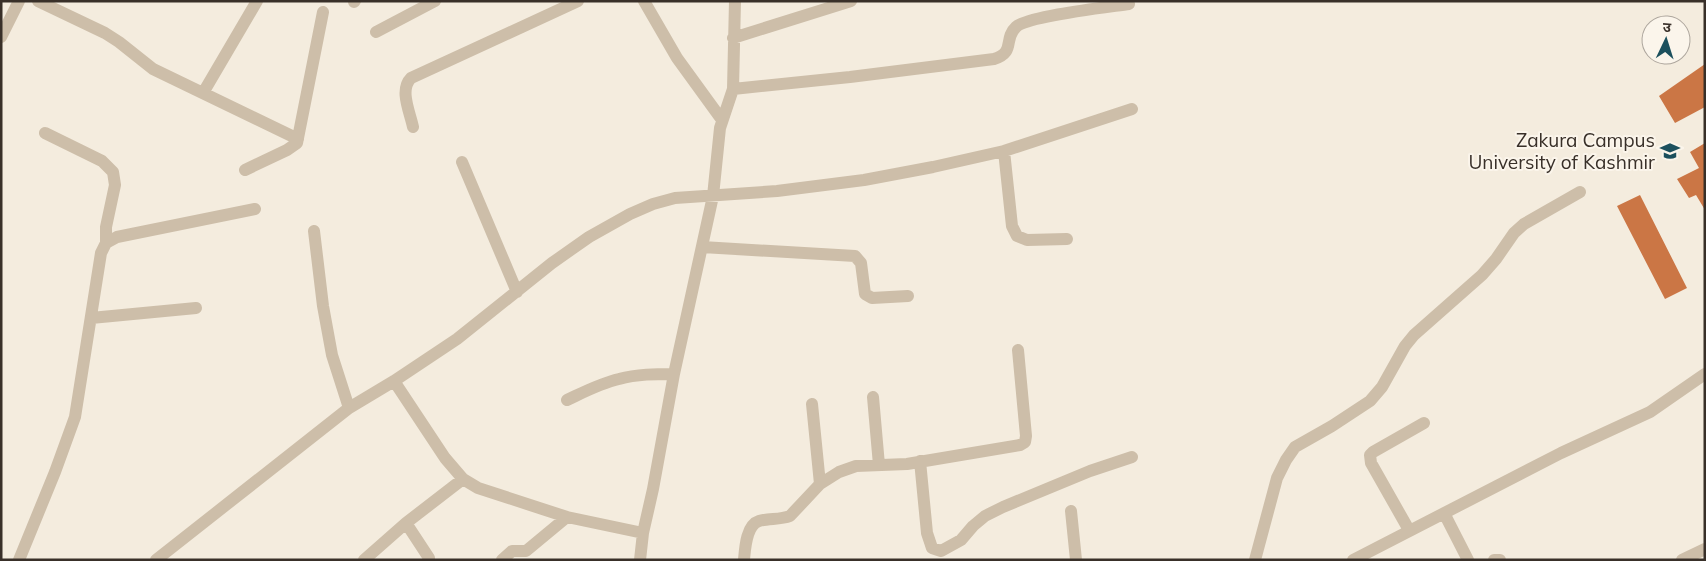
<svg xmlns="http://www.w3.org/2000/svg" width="1706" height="561" viewBox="0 0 1706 561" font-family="Mulish,'Noto Sans Devanagari',sans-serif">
<rect width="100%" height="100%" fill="#f4ecde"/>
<path fill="#cb7645" d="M1705 64V107L1675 123 1659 96Z
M1705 143V210L1696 195 1689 198 1677 179 1699 168 1690 152Z
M1640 195 1687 288 1665 299 1617 206Z"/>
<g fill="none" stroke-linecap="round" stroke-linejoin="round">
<path stroke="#cdbea9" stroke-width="12" d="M38 1 105 33 119 42 153 69 298 139
M644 1 677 58 722 120
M354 2 355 1
M376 32 435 1
M1 37 19 1
M733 38 851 1
M733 89 850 77 994 59C1016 52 1003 39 1016 27 1028 16 1109 7 1129 4
M203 93 257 1
M413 127C410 112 399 90 411 78L578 1
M45 133 102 161 113 172 115 185 106 227V243
M1004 151 1012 226 1017 236 1027 240 1067 239
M462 162 517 292
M245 170 287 150 297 143 323 12
M314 231 323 306 332 355 349 408
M702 247 855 256 861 263 865 294 872 298 908 296
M91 318 196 308
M394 381 445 458 463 479 478 488 567 517 643 533
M873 397 879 465
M567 400C584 392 601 383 619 379 637 374 656 374 674 374
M812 404 820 484
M920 461 927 533 932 548 941 551 961 540 973 526 985 516 1003 507 1090 471 1132 457
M1071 511 1076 560
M1444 513 1468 560
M406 523 429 558
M1409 530 1371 463 1370 455 1373 452 1424 423
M19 560 55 472 75 417 101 253 106 243 117 237 255 209
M156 560 349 408 394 381 457 339 552 263 589 237 630 214 653 204 675 198 777 191 864 180 933 167 1004 151 1132 109
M364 560 406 523 463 479
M502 560 512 551H526L567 517
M640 560 643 533 653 489 674 374 713 196 720 128 733 89 735 1
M744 560C745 549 746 525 759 521 769 518 780 520 790 516L820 484 839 472 856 466 907 464 1020 445 1025 442 1026 436 1018 350
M1255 560 1277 478 1286 460 1295 447 1332 426 1370 401 1382 387 1405 346 1414 335 1482 275 1496 259 1514 233 1524 224 1580 192
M1353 560 1561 453 1650 412 1705 374
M1494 560H1500
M1682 560 1705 549"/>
</g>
<defs>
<symbol id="university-bare" viewBox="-9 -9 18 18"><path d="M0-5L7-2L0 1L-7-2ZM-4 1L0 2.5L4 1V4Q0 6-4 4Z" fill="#1c505d" stroke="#fbf5eb" stroke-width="2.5" paint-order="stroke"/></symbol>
</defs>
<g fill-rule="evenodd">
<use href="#university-bare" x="1656" y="137" width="28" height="28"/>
</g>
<g text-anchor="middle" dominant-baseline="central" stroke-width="4" stroke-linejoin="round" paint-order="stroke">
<g font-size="19" fill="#393029" stroke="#fbf5eb" text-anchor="end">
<text x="1655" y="140">Zakura Campus<tspan x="1655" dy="22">University of Kashmir</tspan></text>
</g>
</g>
<rect width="1706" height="561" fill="none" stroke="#393029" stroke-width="5"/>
<g transform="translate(1666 40) rotate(4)"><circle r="24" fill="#fbf5eb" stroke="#ada69d"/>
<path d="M0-4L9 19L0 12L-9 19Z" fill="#1c505d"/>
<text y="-8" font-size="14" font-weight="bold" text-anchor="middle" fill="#393029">उ</text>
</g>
</svg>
